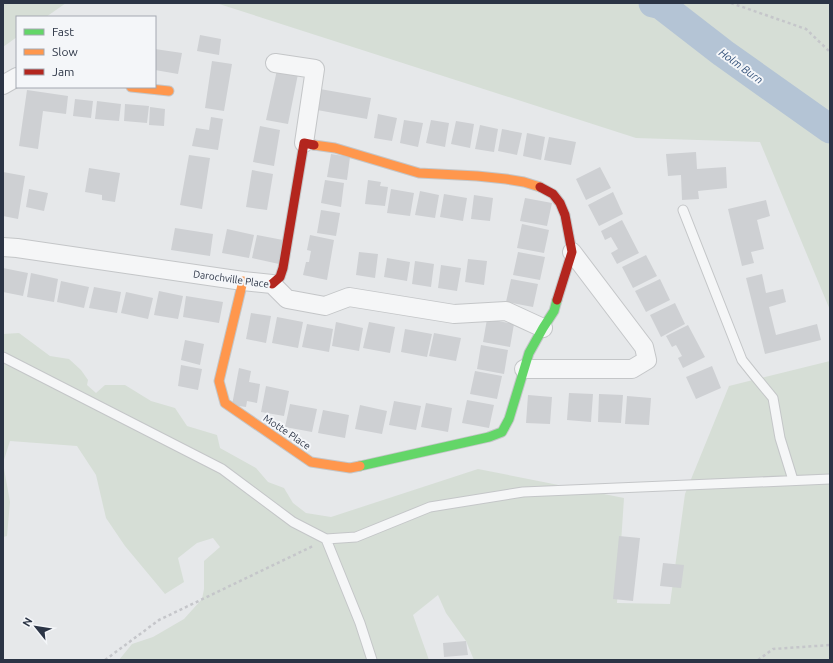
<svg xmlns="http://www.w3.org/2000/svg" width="833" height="663" viewBox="0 0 833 663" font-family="Ubuntu,sans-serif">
<rect width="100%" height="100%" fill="#e6e8ea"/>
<path fill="#d6ded6" d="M3 3H66L46 17H17V37L3 47Z
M216 3H830V310L760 142 636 138Z
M19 333 50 356 69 359 81 370 88 380 87 385 96 393 105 385H125L151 401 175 408 187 426 217 435 220 448 256 468 268 482 284 488 293 503 306 513 331 517 478 469 624 498 617 603 670 604 685 494 729 386 830 361V660H474L466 641 446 613 438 595 413 615 429 660H119L132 644 153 637 184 619 202 599 204 589V561L220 547 213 538 197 543 178 558 184 582 165 594 125 546 106 518 96 475 77 446 10 441 3 463 10 502 7 536 3 537V334Z"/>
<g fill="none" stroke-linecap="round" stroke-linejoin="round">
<path stroke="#b4c4d5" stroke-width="29" d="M653 3 661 5 723 53 830 129"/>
</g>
<path fill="#ced0d3" d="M200 35 221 39 219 55 197 51Z
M155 49 182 53 178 74 155 70Z
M212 61 232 64 224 111 205 108Z
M277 70 298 74 288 124 266 120Z
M320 89 371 98 367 119 317 110Z
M27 90 68 96 66 114 43 111 38 149 19 146Z
M75 99 93 101 91 118 73 116Z
M97 101 121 104 119 121 95 119Z
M125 104 149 106 147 123 124 121Z
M150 107 165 109 164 126 149 125Z
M378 114 397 118 392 141 374 138Z
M211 117 223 119 218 150 192 146 196 128 209 130Z
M404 120 423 123 418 147 400 143Z
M431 120 449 123 445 147 426 143Z
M456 121 474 124 470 148 451 144Z
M480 125 498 129 494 152 475 149Z
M260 126 280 130 274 166 253 162Z
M502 129 522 133 517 155 498 151Z
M527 133 545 137 541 160 523 156Z
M549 137 576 142 571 165 544 160Z
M696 152 697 169 726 167 727 188 698 191 699 199 682 200 681 175 668 176 666 154Z
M331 154 350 157 347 180 327 177Z
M189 155 210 158 202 209 180 205Z
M600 167 611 188 586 200 576 179Z
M89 168 120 173 115 202 102 200V195L85 192Z
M252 170 273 174 267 210 246 207Z
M3 172 25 176 18 219 3 216Z
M325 180 344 183 341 207 321 203Z
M368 180 381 182 380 186 388 187 385 206 365 204Z
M29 189 48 193 44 211 26 207Z
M391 189 414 193 410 216 387 213Z
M420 191 439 195 435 218 415 215Z
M613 192 623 214 599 226 588 205Z
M444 194 467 198 463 221 440 217Z
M474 195 493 198 490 221 471 219Z
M525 198 552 203 547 226 520 221Z
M766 200 770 216 757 220 764 249 751 252 754 263 742 266 728 209Z
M321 210 340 213 336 236 317 233Z
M622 220 639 253 617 264 611 253 618 249 611 237 605 240 601 231Z
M522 224 549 230 544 253 517 248Z
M175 228 213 234 210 256 171 250Z
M227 229 254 235 249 258 222 253Z
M257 235 283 240 279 264 252 258Z
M310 235 334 240 327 280 303 275 306 262H309L310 256 311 251 307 250Z
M359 252 378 254 375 278 356 275Z
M518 252 545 257 540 280 513 275Z
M646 255 657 276 633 288 622 267Z
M387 258 410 262 407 281 384 277Z
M468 259 487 261 484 285 465 282Z
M415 261 434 264 431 287 412 284Z
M441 265 461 268 457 291 438 288Z
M3 268 28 273 23 296 3 292Z
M31 273 58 279 54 302 27 297Z
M762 274 766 293 783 289 786 302 769 307 776 335 817 324 821 340 765 354 746 278Z
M511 279 538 284 533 307 506 302Z
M660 279 670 300 646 312 635 291Z
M61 281 89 287 84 308 57 302Z
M94 287 121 292 117 313 89 308Z
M159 291 183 296 178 319 154 315Z
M126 292 153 298 148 319 121 313Z
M186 296 223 302 219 323 183 317Z
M675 303 685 324 661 337 650 315Z
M251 313 271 316 266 343 246 339Z
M277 317 303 322 298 348 272 343Z
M487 319 514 324 510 347 483 342Z
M336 322 363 328 359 351 332 346Z
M369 322 395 327 390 353 363 348Z
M307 324 333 329 329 352 302 347Z
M688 325 705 357 683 368 678 358 682 356 676 345 672 347 666 336Z
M405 329 432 334 427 357 401 352Z
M434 333 461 338 456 361 429 356Z
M185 340 204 344 200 365 181 360Z
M481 345 508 350 504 374 477 369Z
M181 365 202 369 198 390 178 386Z
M712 366 721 388 696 399 686 377Z
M239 368 251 371 249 382 260 384 257 403 247 401 246 407 232 405Z
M475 371 502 376 497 399 470 394Z
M266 386 289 391 284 416 261 412Z
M569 393 593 394 591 422 567 420Z
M599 394 623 395 621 423 598 422Z
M528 395 552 397 550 424 526 423Z
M627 396 651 398 649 425 625 424Z
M467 400 494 405 489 428 462 423Z
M394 401 421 406 416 430 389 425Z
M426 403 452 408 448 432 421 427Z
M290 404 317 409 312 432 285 427Z
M360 405 387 411 382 434 355 429Z
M323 410 349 415 345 438 318 433Z
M619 536 640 538 633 601 613 599Z
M663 563 684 565 681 588 660 586Z
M466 641 468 655 444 657 443 643Z"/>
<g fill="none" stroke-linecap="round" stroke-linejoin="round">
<defs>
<path id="lane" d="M683 210 742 360 754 375 773 398 780 438 793 480
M3 357 222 469 293 522 326 539 356 537 430 507 523 492 830 479
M326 539 360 623 372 660"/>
<path id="street" d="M275 63 315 69 304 143
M3 85 17 77
M3 247 17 248 243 281 272 284 287 299 325 306 349 297 454 314 506 311 543 328
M524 369H632L647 360 644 347 572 252"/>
<path id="fast" d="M360 466 489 437 502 432 509 419 529 353 543 328 554 311 557 300"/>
<path id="slow" d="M131 87 169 91
M314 145 335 148 419 173 477 176 506 179 524 182 540 187
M243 281 219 381 225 403 311 462 350 468 360 466"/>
<path id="jam" d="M540 187 553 194 560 203 565 215 572 252 557 300
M272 284 280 277 283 268 304 143 314 145"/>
</defs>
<use href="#lane" stroke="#c4c6c8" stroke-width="11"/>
<use href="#street" stroke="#c4c6c8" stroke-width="20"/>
<use href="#fast" stroke="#c4c6c8" stroke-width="11"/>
<use href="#slow" stroke="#c4c6c8" stroke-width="11"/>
<use href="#jam" stroke="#c4c6c8" stroke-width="11"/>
<path stroke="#c5c6ca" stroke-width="2.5" stroke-dasharray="3 3" stroke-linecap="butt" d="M731 3 806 29 830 52
M105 660 159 620 313 546
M758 660 773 649 830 645"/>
<use href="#lane" stroke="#f5f6f7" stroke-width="9"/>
<use href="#street" stroke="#f5f6f7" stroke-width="18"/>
<use href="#fast" stroke="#63d668" stroke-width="9"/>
<use href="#slow" stroke="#ff974d" stroke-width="9"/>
<use href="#jam" stroke="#b3261e" stroke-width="9"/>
</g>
<g text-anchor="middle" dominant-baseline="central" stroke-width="4" stroke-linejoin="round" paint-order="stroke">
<g font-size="10" fill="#2b3445" stroke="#f4f6f9">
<text transform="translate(231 279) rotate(8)">Darochville Place</text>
<text transform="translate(287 432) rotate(34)">Motte Place</text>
</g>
<g font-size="11" font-style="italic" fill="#34527a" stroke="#f4f6f9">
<text transform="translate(741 66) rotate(36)">Holm Burn</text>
</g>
</g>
<rect width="833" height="663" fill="none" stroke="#2b3445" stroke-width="8"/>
<rect x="16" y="16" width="140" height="72" fill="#f4f6f9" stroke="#a4a8b1"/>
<rect x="24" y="29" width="20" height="6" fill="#63d668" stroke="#a4a8b1"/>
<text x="52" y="36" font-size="12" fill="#2b3445">Fast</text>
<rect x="24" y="49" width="20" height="6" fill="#ff974d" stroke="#a4a8b1"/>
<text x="52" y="56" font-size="12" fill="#2b3445">Slow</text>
<rect x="24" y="69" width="20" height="6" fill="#b3261e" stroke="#a4a8b1"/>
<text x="52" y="76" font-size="12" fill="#2b3445">Jam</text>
<g transform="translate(36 627) rotate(300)" stroke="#f4f6f9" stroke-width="3" paint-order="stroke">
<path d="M0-3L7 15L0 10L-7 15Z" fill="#2b3445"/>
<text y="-6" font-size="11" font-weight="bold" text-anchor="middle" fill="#2b3445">N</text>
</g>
</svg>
